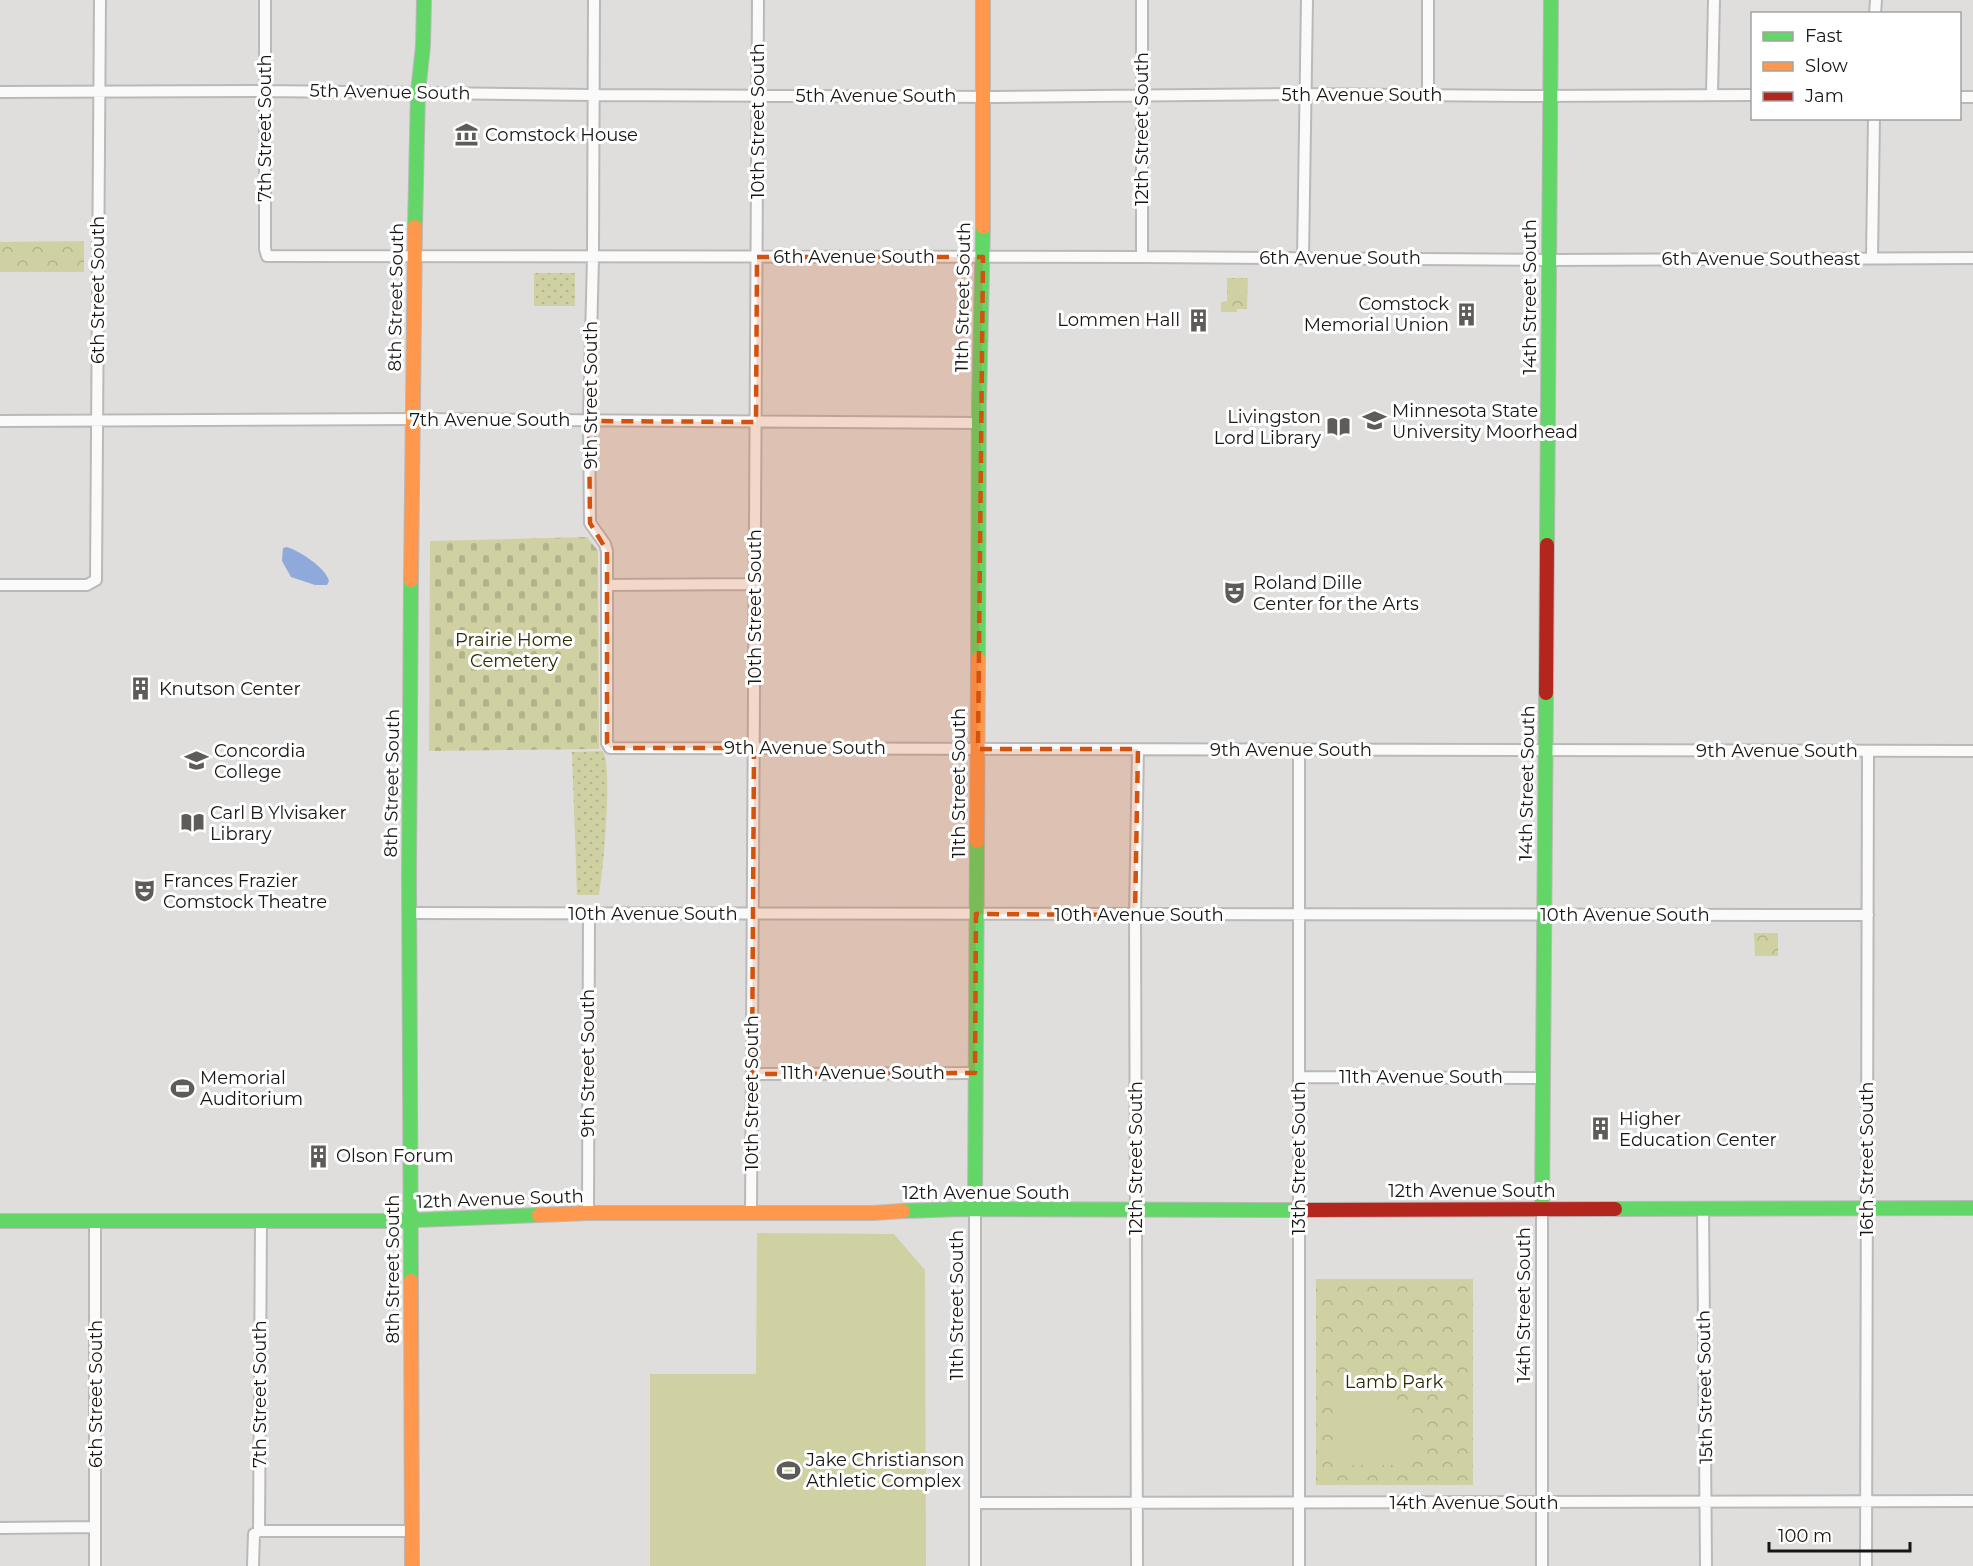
<svg xmlns="http://www.w3.org/2000/svg" width="1973" height="1566" viewBox="0 0 1973 1566" font-family="Montserrat,sans-serif">
<defs>
<pattern id="grass-dots" width="8" height="8" patternUnits="userSpaceOnUse" patternTransform="scale(1.5)"><rect width="8" height="8" fill="#d0d1a2"/><path d="M2 2h.1M6 6h.1" fill="none" stroke="#b2b38b" stroke-width="1.8" stroke-linecap="round"/></pattern>
<pattern id="cemetery-stones" width="16" height="16" patternUnits="userSpaceOnUse" patternTransform="scale(1.5)"><rect width="16" height="16" fill="#d0d1a2"/><path d="M2 7V4a2 2 0 0 1 4 0v3zM10 15v-3a2 2 0 0 1 4 0v3z" fill="#b2b38b"/></pattern>
<pattern id="park-crowns" width="20" height="18" patternUnits="userSpaceOnUse" patternTransform="scale(1.5)"><rect width="20" height="18" fill="#d0d1a2"/><path d="M2 6a3 3 0 1 1 6 0M12 15a3 3 0 1 1 6 0" fill="none" stroke="#b2b38b"/></pattern>
</defs>
<rect width="100%" height="100%" fill="#e0dedc"/>
<path fill="url(#grass-dots)" d="M534 273H575V306H534Z
M603 751C613 768 603 873 599 895H577L572 752Z"/>
<path fill="url(#cemetery-stones)" d="M587 537 598 551 599 749 429 751 430 541Z"/>
<path fill="url(#park-crowns)" d="M84 241V272H0V242Z
M1227 278H1248L1247 309H1237V312H1221V302L1227 301Z
M1754 933H1778V956H1755Z
M1316 1279H1473V1485H1316Z"/>
<path fill="#d0d1a2" d="M757 1233 894 1234 925 1270 926 1566H650V1374H756Z
M1351 1387C1399 1386 1423 1419 1407 1465H1342L1334 1458 1335 1392Z"/>
<path fill="#90a9db" d="M287 547C301 552 325 567 329 581L327 585H315L291 577 282 561 283 548Z"/>
<g fill="none" stroke-linecap="round" stroke-linejoin="round">
<defs>
<path id="street" d="M265 0V249L267 256 1142 257 1549 260 1973 258
M594 0 593 257 589 421 590 523 605 544 607 551V743L610 748 1973 751
M1875 14 1876 0
M0 92 266 91 593 95 995 97 1290 94 1537 96 1752 95
M1712 94 1714 0
M1428 95V0
M1960 97H1973
M1142 257V0
M1303 258 1307 0
M1872 258 1874 118
M0 421 413 419 980 423
M0 585H87L96 580 100 0
M607 585 755 584
M409 913 1868 915
M752 1074 975 1073
M1299 1077 1543 1078
M1542 1208V1566
M1703 1208 1706 1566
M975 1209V1566
M588 1213 589 913
M751 1214 758 0
M95 1221V1566
M975 1503 1973 1501
M0 1528 95 1527
M259 1531H412
M253 1566 254 1534 259 1531 261 1221
M1137 1566 1135 915 1138 749
M1299 1566V750
M1866 1566 1868 751"/>
<path id="fast" d="M415 227 418 92 423 46 424 0
M1547 545 1551 0
M978 659 979 404 983 227
M1542 1208 1546 693
M975 1209 977 841
M1615 1209 1973 1208
M903 1211 963 1209 1309 1210
M0 1221H392L539 1215
M411 1281 409 874 411 580"/>
<path id="slow" d="M983 0V227
M411 580 415 227
M977 841 978 659
M539 1215 588 1213H873L903 1211
M411 1281 412 1566"/>
<path id="jam" d="M1546 693 1547 545
M1309 1210 1615 1209"/>
</defs>
<use href="#street" stroke="#bbb9b8" stroke-width="14"/>
<use href="#fast" stroke="#bbb9b8" stroke-width="16"/>
<use href="#slow" stroke="#bbb9b8" stroke-width="16"/>
<use href="#jam" stroke="#bbb9b8" stroke-width="16"/>
<use href="#street" stroke="#fafafa" stroke-width="10"/>
<use href="#fast" stroke="#63d668" stroke-width="14"/>
<use href="#slow" stroke="#ff974d" stroke-width="14"/>
<use href="#jam" stroke="#b3261e" stroke-width="14"/>
</g>
<path fill="#d3520d" fill-opacity="0.2" stroke="#d3520d" stroke-width="4.5" stroke-dasharray="12 8" stroke-linejoin="round" d="M757 257H983L978 749H1138L1135 915 976 914 975 1073 752 1074 754 748H610L607 743V551L590 523 589 421 756 422Z"/>
<defs>
<symbol id="museum-bare" viewBox="-9 -9 18 18"><path d="M0-6L6-3V-2H-6V-3ZM-5-1h2V3h-2ZM-1-1h2V3h-2ZM3-1h2V3H3ZM-6 4H6V6H-6Z" fill="#5e5c5b" stroke="#fff" stroke-width="2.5" paint-order="stroke"/></symbol>
<symbol id="building-bare" viewBox="-9 -9 18 18"><path d="M-4-6H4V6H1V3H-1V6H-4ZM-2.5-4.3h1.7v1.8h-1.7ZM.8-4.3h1.7v1.8H.8ZM-2.5-1h1.7V.8h-1.7ZM.8-1h1.7V.8H.8Z" fill="#5e5c5b" stroke="#fff" stroke-width="2.5" paint-order="stroke"/></symbol>
<symbol id="university-bare" viewBox="-9 -9 18 18"><path d="M0-5L7-2L0 1L-7-2ZM-4 1L0 2.5L4 1V4Q0 6-4 4Z" fill="#5e5c5b" stroke="#fff" stroke-width="2.5" paint-order="stroke"/></symbol>
<symbol id="library-bare" viewBox="-9 -9 18 18"><path d="M-6-4Q-3-5.5-.7-3.5V5Q-3 3-6 4ZM6-4Q3-5.5 .7-3.5V5Q3 3 6 4Z" fill="#5e5c5b" stroke="#fff" stroke-width="2.5" paint-order="stroke"/></symbol>
<symbol id="theatre-bare" viewBox="-9 -9 18 18"><path d="M-5-5.5Q0-4 5-5.5V0Q5 5 0 6Q-5 5-5 0ZM-3.3-2.5H-1v1.5H-3.3ZM1-2.5H3.3v1.5H1ZM-2.8 1Q0 5.5 2.8 1Z" fill="#5e5c5b" stroke="#fff" stroke-width="2.5" paint-order="stroke"/></symbol>
<symbol id="stadium-bare" viewBox="-9 -9 18 18"><path d="M0-5a6.5 5 0 1 0 0 10a6.5 5 0 1 0 0-10ZM-3.5-1.8h7v3.6h-7Z" fill="#5e5c5b" stroke="#fff" stroke-width="2.5" paint-order="stroke"/></symbol>
</defs>
<g fill-rule="evenodd">
<use href="#museum-bare" x="450" y="118" width="33" height="33"/>
<use href="#building-bare" x="1450" y="298" width="33" height="33"/>
<use href="#building-bare" x="1182" y="304" width="33" height="33"/>
<use href="#university-bare" x="1358" y="404" width="33" height="33"/>
<use href="#library-bare" x="1322" y="410" width="33" height="33"/>
<use href="#theatre-bare" x="1218" y="576" width="33" height="33"/>
<use href="#building-bare" x="124" y="672" width="33" height="33"/>
<use href="#university-bare" x="180" y="744" width="33" height="33"/>
<use href="#library-bare" x="176" y="806" width="33" height="33"/>
<use href="#theatre-bare" x="128" y="874" width="33" height="33"/>
<use href="#stadium-bare" x="166" y="1072" width="33" height="33"/>
<use href="#building-bare" x="1584" y="1112" width="33" height="33"/>
<use href="#building-bare" x="302" y="1140" width="33" height="33"/>
<use href="#stadium-bare" x="772" y="1454" width="33" height="33"/>
</g>
<g text-anchor="middle" dominant-baseline="central" stroke-width="6" stroke-linejoin="round" paint-order="stroke">
<g font-size="18" fill="#181615" stroke="#fff">
<text transform="translate(390 92) rotate(1)">5th Avenue South</text>
<text x="1362" y="95">5th Avenue South</text>
<text x="876" y="96">5th Avenue South</text>
<text transform="translate(758 121) rotate(-90)">10th Street South</text>
<text transform="translate(265 128) rotate(-90)">7th Street South</text>
<text transform="translate(1142 129) rotate(-90)">12th Street South</text>
<text x="854" y="257">6th Avenue South</text>
<text x="1340" y="258">6th Avenue South</text>
<text x="1761" y="259">6th Avenue Southeast</text>
<text transform="translate(98 290) rotate(-90)">6th Street South</text>
<text transform="translate(396 297) rotate(-89)">8th Street South</text>
<text transform="translate(963 297) rotate(-89)">11th Street South</text>
<text transform="translate(1530 297) rotate(-90)">14th Street South</text>
<text transform="translate(591 395) rotate(-90)">9th Street South</text>
<text x="490" y="420">7th Avenue South</text>
<text transform="translate(755 607) rotate(-90)">10th Street South</text>
<text x="805" y="748">9th Avenue South</text>
<text x="1291" y="750">9th Avenue South</text>
<text x="1777" y="751">9th Avenue South</text>
<text transform="translate(392 783) rotate(-89)">8th Street South</text>
<text transform="translate(959 783) rotate(-90)">11th Street South</text>
<text transform="translate(1527 783) rotate(-89)">14th Street South</text>
<text x="653" y="914">10th Avenue South</text>
<text x="1139" y="915">10th Avenue South</text>
<text x="1625" y="915">10th Avenue South</text>
<text transform="translate(588 1063) rotate(-90)">9th Street South</text>
<text x="863" y="1073">11th Avenue South</text>
<text x="1421" y="1077">11th Avenue South</text>
<text transform="translate(752 1093) rotate(-90)">10th Street South</text>
<text transform="translate(1136 1158) rotate(-90)">12th Street South</text>
<text transform="translate(1299 1158) rotate(-90)">13th Street South</text>
<text transform="translate(1867 1159) rotate(-90)">16th Street South</text>
<text x="1472" y="1191">12th Avenue South</text>
<text x="986" y="1193">12th Avenue South</text>
<text transform="translate(500 1199) rotate(-2)">12th Avenue South</text>
<text transform="translate(393 1269) rotate(-90)">8th Street South</text>
<text transform="translate(957 1305) rotate(-90)">11th Street South</text>
<text transform="translate(1524 1305) rotate(-90)">14th Street South</text>
<text transform="translate(1705 1387) rotate(-91)">15th Street South</text>
<text transform="translate(96 1394) rotate(-90)">6th Street South</text>
<text transform="translate(260 1394) rotate(-90)">7th Street South</text>
<text x="1474" y="1503">14th Avenue South</text>
</g>
<g font-size="18" fill="#181615" stroke="#fff" text-anchor="start">
<text x="485" y="135">Comstock House</text>
<text x="1449" y="304" text-anchor="end">Comstock<tspan x="1449" dy="21">Memorial Union</tspan></text>
<text x="1180" y="320" text-anchor="end">Lommen Hall</text>
<text x="1392" y="411">Minnesota State<tspan x="1392" dy="21">University Moorhead</tspan></text>
<text x="1321" y="417" text-anchor="end">Livingston<tspan x="1321" dy="21">Lord Library</tspan></text>
<text x="1253" y="583">Roland Dille<tspan x="1253" dy="21">Center for the Arts</tspan></text>
<text x="159" y="689">Knutson Center</text>
<text x="214" y="751">Concordia<tspan x="214" dy="21">College</tspan></text>
<text x="210" y="813">Carl B Ylvisaker<tspan x="210" dy="21">Library</tspan></text>
<text x="163" y="881">Frances Frazier<tspan x="163" dy="21">Comstock Theatre</tspan></text>
<text x="200" y="1078">Memorial<tspan x="200" dy="21">Auditorium</tspan></text>
<text x="1619" y="1119">Higher<tspan x="1619" dy="21">Education Center</tspan></text>
<text x="336" y="1156">Olson Forum</text>
<text x="806" y="1460">Jake Christianson<tspan x="806" dy="21">Athletic Complex</tspan></text>
</g>
<g font-size="18" fill="#2b2c03" stroke="#fff">
<text x="514" y="640">Prairie Home<tspan x="514" dy="21">Cemetery</tspan></text>
<text x="1394" y="1382">Lamb Park</text>
</g>
</g>
<rect x="1751" y="12" width="210" height="108" fill="#ffffff" stroke="#a3a2a1" stroke-width="1.5"/>
<rect x="1763" y="32" width="30" height="9" fill="#63d668" stroke="#a3a2a1" stroke-width="1.5"/>
<text x="1805" y="42" font-size="18" fill="#181615">Fast</text>
<rect x="1763" y="62" width="30" height="9" fill="#ff974d" stroke="#a3a2a1" stroke-width="1.5"/>
<text x="1805" y="72" font-size="18" fill="#181615">Slow</text>
<rect x="1763" y="92" width="30" height="9" fill="#b3261e" stroke="#a3a2a1" stroke-width="1.5"/>
<text x="1805" y="102" font-size="18" fill="#181615">Jam</text>
<path d="M1769 1542v9h141v-9" fill="none" stroke="#181615" stroke-width="3"/>
<text x="1778" y="1542" font-size="18" fill="#181615" stroke="#ffffff" stroke-width="4.5" paint-order="stroke">100 m</text>
</svg>
